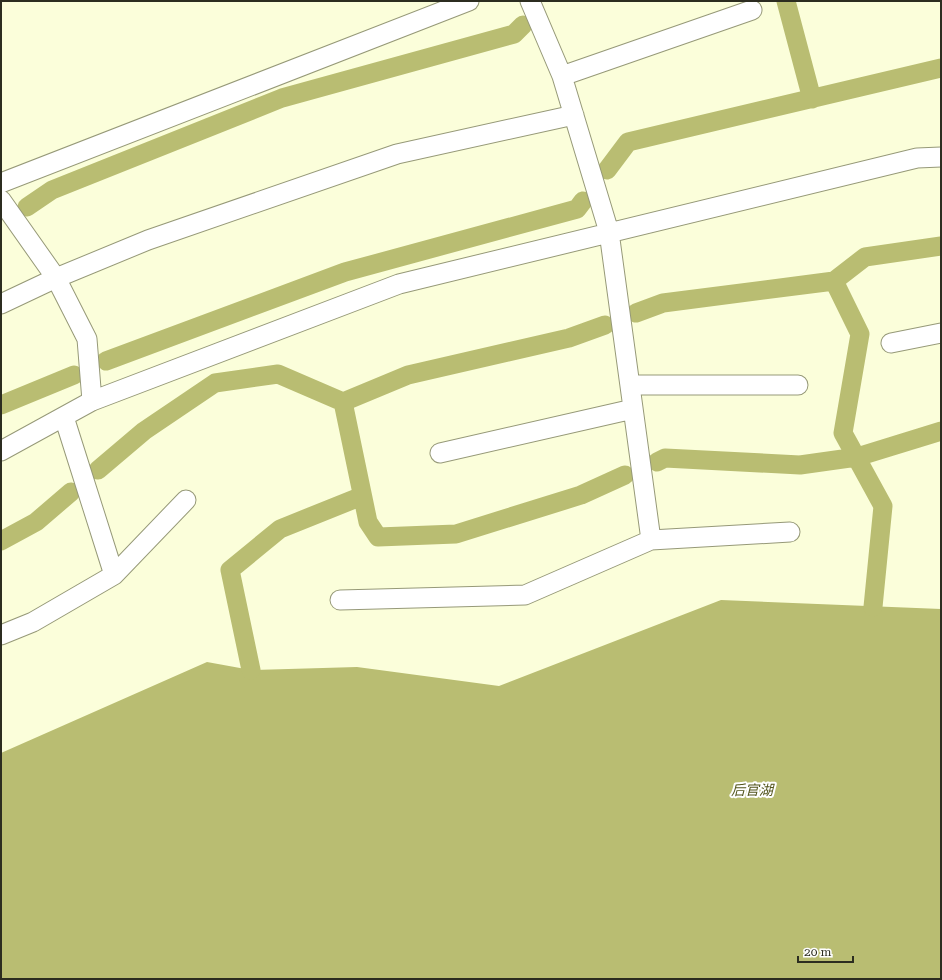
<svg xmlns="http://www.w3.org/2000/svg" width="942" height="980" viewBox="0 0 942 980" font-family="'Roboto Serif','Noto Sans SC',serif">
<rect width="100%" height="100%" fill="#fbfeda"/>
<path fill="#b9bd72" d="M721 600 941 609V979H1V753L207 662 251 670 357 667 499 686Z"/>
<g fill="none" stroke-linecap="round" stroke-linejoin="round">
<path stroke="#b9bd72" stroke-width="19" d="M786 1 812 99
M607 170 628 142 941 68
M27 207 52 190 282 98 514 34 523 25
M834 281 860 334 843 433 883 506 873 607
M636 313 663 303 834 281 865 257 941 246
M106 361 345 272 577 209 583 201
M343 402 408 375 569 338 605 325
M1 405 74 375
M657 462 665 458 800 465 857 457 941 431
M98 470 144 431 215 383 278 374 343 402 368 522 378 537 456 534 581 495 625 475
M1 541 36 522 71 492
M251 670 230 570 280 529 362 496"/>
<defs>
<path id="street" d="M530 1 562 76 609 232 651 540
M562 76 752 10
M1 183 469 1
M1 200 56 278 87 339 92 401
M1 304 56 278 148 240 397 154 574 115
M891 343 941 333
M630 385H798
M64 417 114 575
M1 451 92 401 399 284 917 158 941 157
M440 453 633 409
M340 600 525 595 651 540 790 532
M1 635 33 622 114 575 186 500"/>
</defs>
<use href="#street" stroke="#969978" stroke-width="21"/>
<use href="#street" stroke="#fff" stroke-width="19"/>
</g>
<g text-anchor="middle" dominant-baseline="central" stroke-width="4" stroke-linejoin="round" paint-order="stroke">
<g font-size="14" font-style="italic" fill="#53551d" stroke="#fff">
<text x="752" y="790">后官湖</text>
</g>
</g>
<rect width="942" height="980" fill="none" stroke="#2c2d20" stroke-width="4"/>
<path d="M798 956v6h55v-6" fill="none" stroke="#2c2d20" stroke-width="2"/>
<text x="804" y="956" font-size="12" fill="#2c2d20" stroke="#ffffff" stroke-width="3" paint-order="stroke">20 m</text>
</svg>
